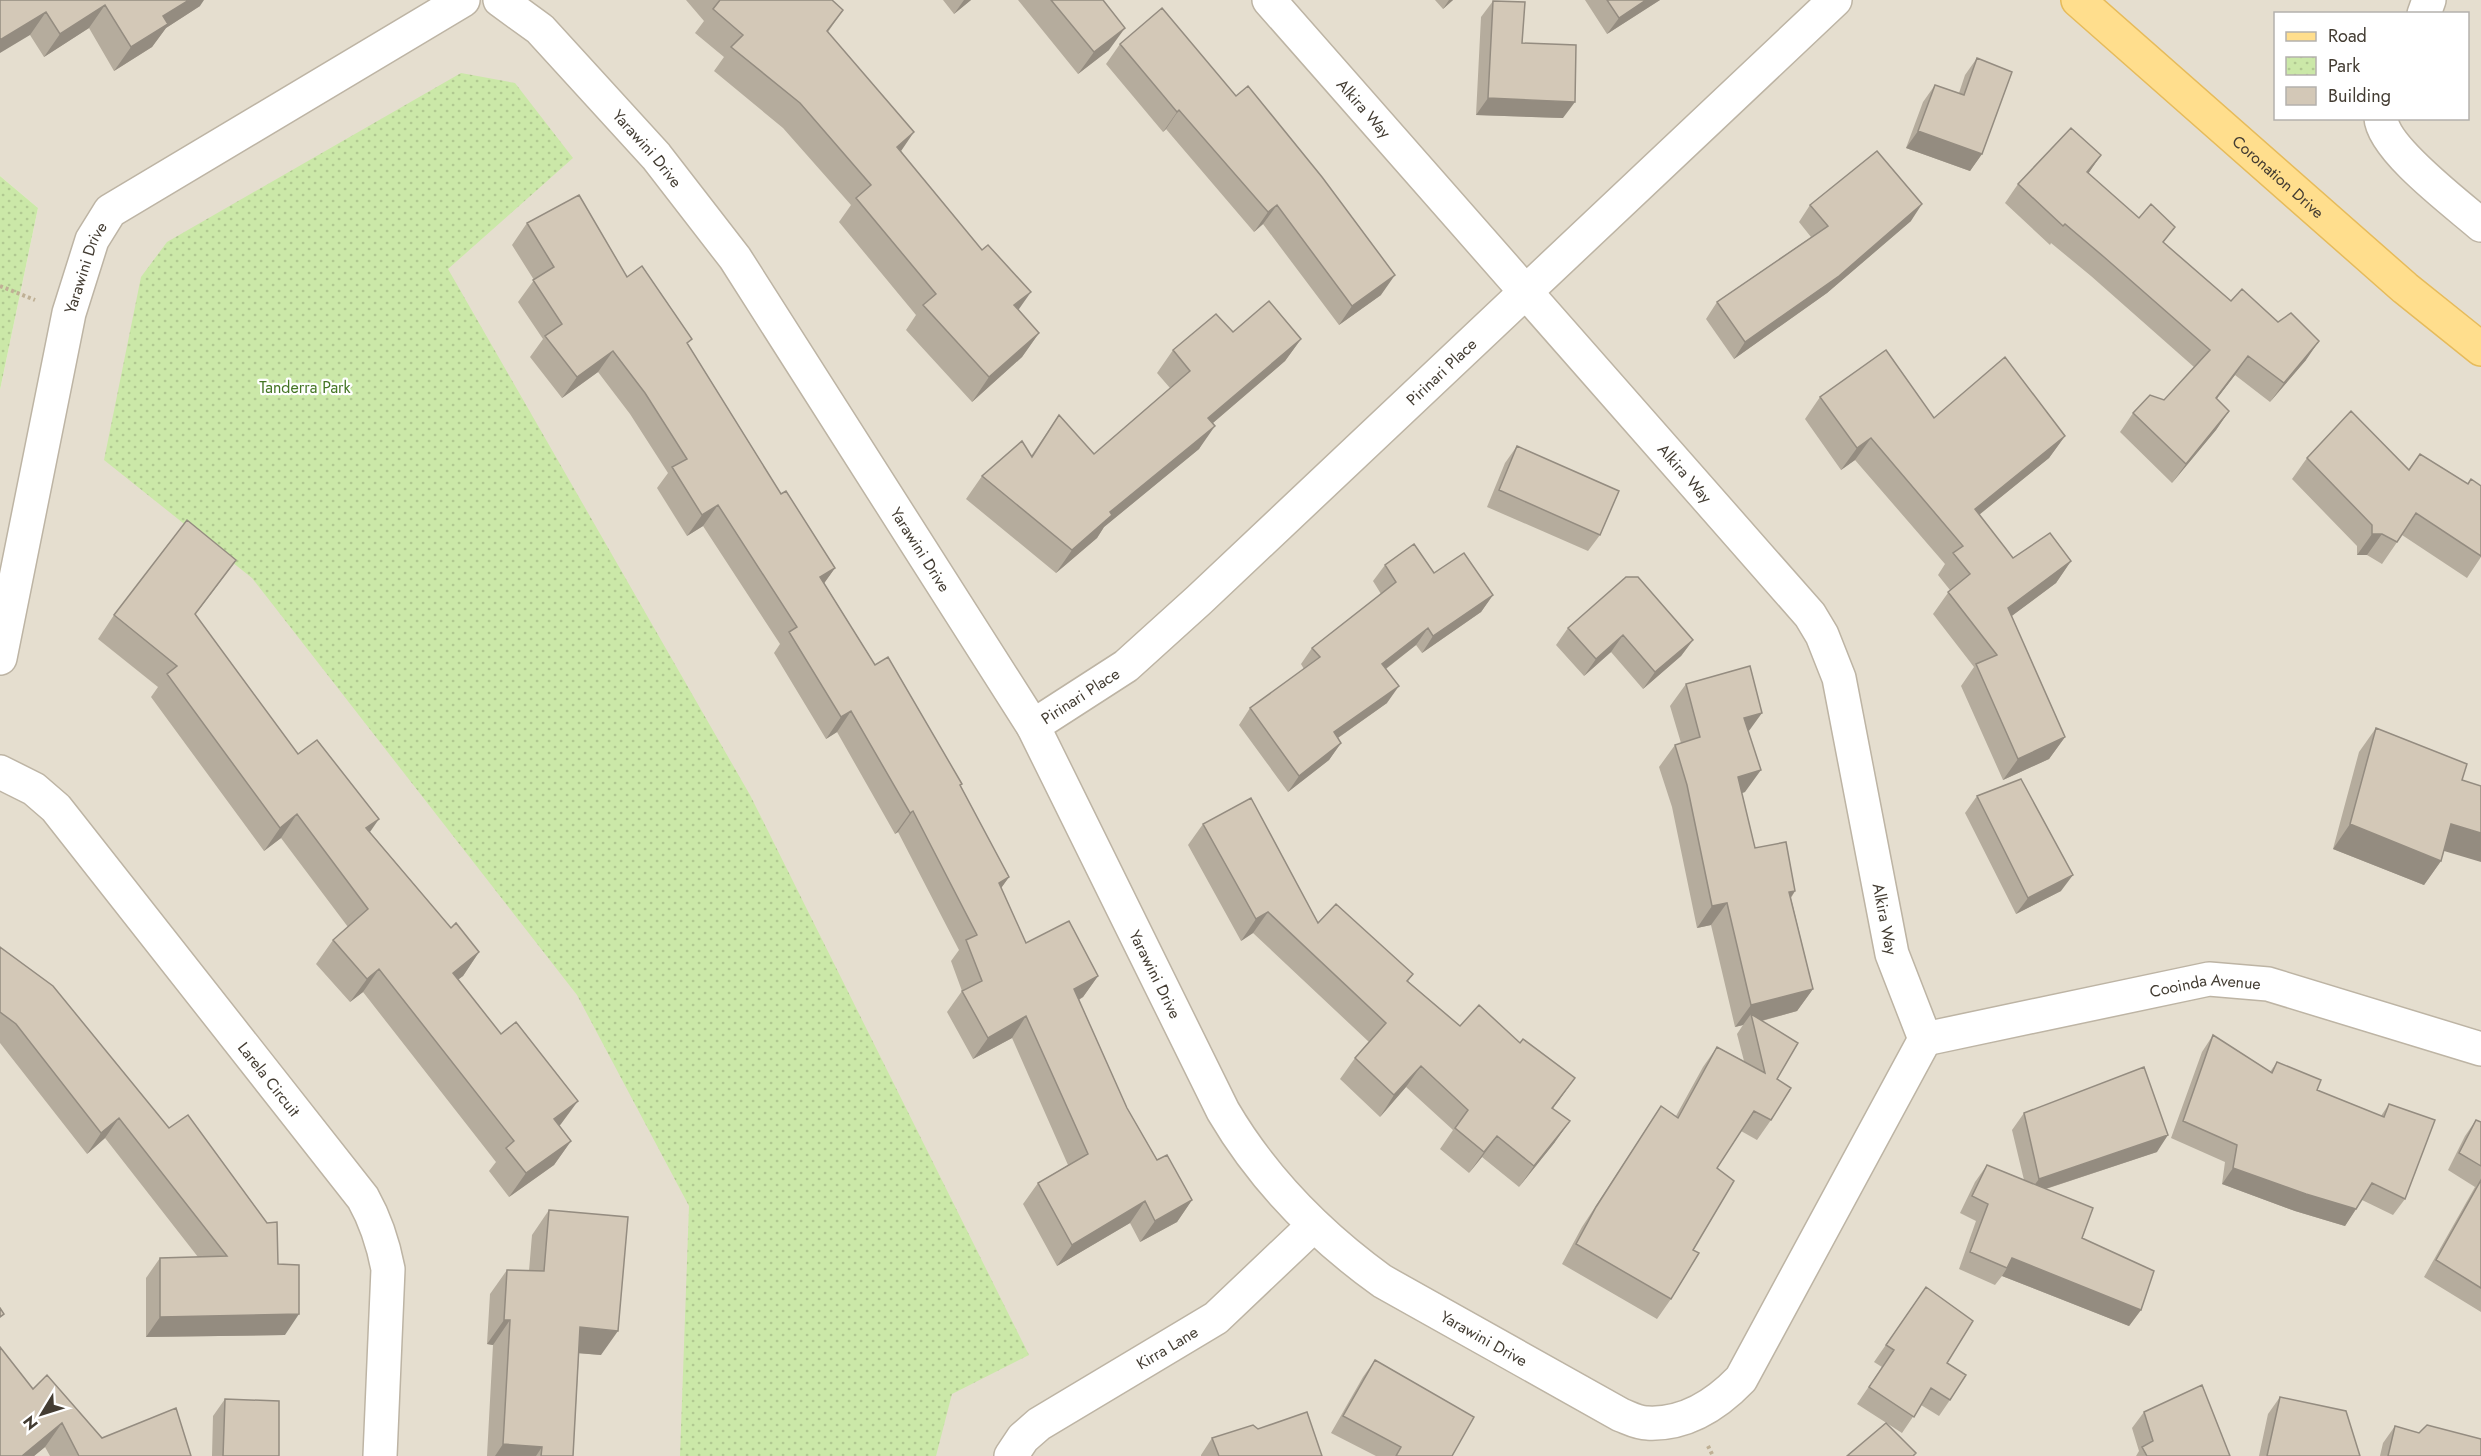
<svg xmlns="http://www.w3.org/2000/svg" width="2481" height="1456" viewBox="0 0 2481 1456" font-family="Jost,sans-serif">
<defs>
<pattern id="park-dots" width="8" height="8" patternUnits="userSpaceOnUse" patternTransform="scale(1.5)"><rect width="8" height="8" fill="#cbe8a8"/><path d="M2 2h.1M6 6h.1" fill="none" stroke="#b0c891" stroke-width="1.8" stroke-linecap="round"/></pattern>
</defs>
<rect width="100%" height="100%" fill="#f1ece1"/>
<path fill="#e5decf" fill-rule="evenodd" d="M0 0H2481V1456H0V390L38 208 0 176ZM2276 14H2468V118H2276Z"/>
<path fill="url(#park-dots)" d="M461 73 515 83 573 158 448 269 750 795 1029 1355 952 1394 936 1456H680L689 1206 577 995 252 578 104 460 141 277 167 242Z
M0 176 38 208 0 390Z"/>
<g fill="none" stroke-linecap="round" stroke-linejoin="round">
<defs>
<g id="minor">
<path id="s1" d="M500 0 540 29 656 156 735 258 1033 726 1223 1111C1263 1179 1317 1234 1382 1281L1621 1415C1629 1418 1638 1423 1647 1423 1684 1425 1716 1405 1741 1379L1925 1039"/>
<path id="s2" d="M1269 0 1810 615 1822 635 1839 678 1892 954 1925 1039"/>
<path d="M2424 14 2429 0"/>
<path d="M2381 118C2383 149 2457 204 2481 225"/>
<path id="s3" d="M0 658 69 313 92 240 110 211 463 0"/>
<path id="s4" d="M1033 726 1126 666 1199 600 1835 0"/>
<path id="s5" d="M0 772 34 789 56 808 363 1198C376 1221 383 1243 388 1269L380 1456"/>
<path id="s6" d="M1925 1039 2209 979 2268 984 2481 1049"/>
<path id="s7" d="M1011 1456 1023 1438 1039 1424 1216 1318 1314 1225"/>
</g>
<g id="major">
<path id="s8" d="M2078 0 2405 288 2481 349"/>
</g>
</defs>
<use href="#minor" stroke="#bdb4a4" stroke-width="36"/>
<use href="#major" stroke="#e6bb5b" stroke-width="36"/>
<path stroke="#bfb095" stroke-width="4" stroke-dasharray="3 3" stroke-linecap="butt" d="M0 286 35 300
M1708 1446 1713 1456"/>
<use href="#minor" stroke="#fff" stroke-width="33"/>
<use href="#major" stroke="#ffde8d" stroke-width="33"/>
</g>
<path fill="#b5ac9d" d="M0 0 200 6 166 28 152 47 114 71 89 28 44 57 30 35Z
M686 0H832L843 10 828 32 901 151 1018 310 1039 333 1022 357 972 402 906 330 916 315 839 222 851 205 783 128 714 71 724 57 695 33 704 21Z
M943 0H971L954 14Z
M1018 0H1103L1109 50 1078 74Z
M1435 0H1453L1443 9Z
M1585 0H1660L1607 34Z
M1493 1 1522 43 1563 118 1476 115 1481 17Z
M1120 44 1236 96 1381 295 1339 325 1263 224 1254 232 1166 129 1163 132 1106 64Z
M1977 58 1982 154 1970 171 1906 148 1923 102 1935 85 1959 93 1965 75Z
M2101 155 2088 173 2164 243 2231 301 2306 360 2270 402 2235 375 2216 399 2229 411 2216 430 2172 483 2120 432 2133 413 2164 400 2194 367 2091 276 2051 243 2050 245 2005 203 2018 184Z
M1810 205 1911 221 1827 293 1734 359 1706 319 1717 302 1811 237 1799 222Z
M527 223 627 277 688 345 781 494 835 568 824 583 875 665 960 787 1009 877 1001 888 1026 943 1098 976 1083 997 1079 1000 1127 1108 1157 1160 1192 1200 1177 1222 1140 1242 1130 1223 1057 1266 1023 1204 1038 1183 1068 1165 1012 1038 973 1059 947 1012 962 991 951 961 959 950 898 832 895 834 837 732 826 739 774 653 780 644 703 526 687 536 657 488 668 473 630 414 598 372 562 398 530 357 543 339 518 302 534 280 512 245Z
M1233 332 1301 339 1285 361 1213 423 1199 449 1104 527 1097 538 1056 573 966 499 982 476 1031 456 1059 415 1094 454 1170 388 1157 373 1173 350Z
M1820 397 1934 418 2065 436 2049 458 1979 515 2013 558 2071 561 2056 583 2011 616 2065 737 2049 759 2003 780 1961 686 1974 667 1933 614 1950 590 1938 575 1945 564 1855 460 1841 470 1805 419Z
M1517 446 1600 535 1588 551 1487 507 1505 463Z
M2420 454 2467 484 2471 479 2481 486V557L2467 578 2402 535 2382 564 2367 555H2357V546L2292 479 2307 458 2408 470Z
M1385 565 1434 573 1493 595 1481 612 1422 653 1416 645 1386 669 1387 703 1338 738 1341 743 1329 760 1288 792 1239 725 1250 708 1304 669 1301 664 1312 648 1381 594 1373 581Z
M219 583 195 615 298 754 370 832 451 928 479 952 463 976 458 979 561 1124 559 1126 571 1141 554 1165 509 1197 489 1171 496 1162 363 992 350 1002 316 964 333 940 348 927 281 838 264 851 151 697 158 687 98 639 114 615Z
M1568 628 1693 640 1681 656 1643 689 1611 652 1584 676 1556 645Z
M1686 684 1749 732 1745 792 1742 793 1755 848 1795 891 1791 898 1813 989 1797 1011 1762 1021 1777 1079 1771 1120 1757 1140 1741 1131 1717 1168 1693 1250 1671 1299 1657 1319 1562 1264 1582 1227 1661 1106 1676 1116 1703 1067 1717 1047 1744 1061 1737 1034 1743 1025 1735 1027 1711 925 1697 928 1672 807 1659 767 1675 745 1681 743 1670 706Z
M2376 728 2444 851 2441 861 2424 885 2333 849 2359 752Z
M1977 796 2061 891 2016 914 1965 813Z
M1203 824 1318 923 1413 974 1408 981 1460 1026 1560 1099 1553 1108 1555 1142 1519 1187 1482 1157 1469 1173 1440 1149 1453 1130 1406 1087 1380 1117 1340 1079 1355 1058 1369 1042 1253 933 1241 941 1188 845Z
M0 947 278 1264 285 1335 146 1337V1278L160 1258 198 1257 105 1138 87 1154 0 1043Z
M2213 1035 2270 1072 2277 1062 2317 1090 2381 1116 2389 1104 2405 1199 2393 1215 2362 1200 2345 1226 2295 1211 2222 1184 2225 1162 2171 1138 2202 1052Z
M2024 1113 2157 1152 2046 1189 2082 1238 2141 1310 2129 1326 2002 1276 1995 1285 1959 1269 1976 1221 1960 1213 1975 1182 1987 1165 2024 1180 2012 1130Z
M2476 1120 2481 1122V1312L2424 1277 2475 1187 2448 1170 2465 1136Z
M549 1210 601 1355 579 1353 573 1456H487L493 1345 487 1344 490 1294 507 1270 529 1271 532 1235Z
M1926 1287 1947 1363 1950 1400 1939 1416 1921 1405 1902 1433 1857 1404 1882 1367 1874 1362Z
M1375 1360 1452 1456H1376L1331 1433 1363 1377Z
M33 1389 102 1438 191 1456H50L45 1447 34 1456H0Z
M2280 1397 2360 1456H2259L2268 1414Z
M225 1399 279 1456H212L213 1416Z
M2144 1412 2230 1456H2136L2139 1451 2132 1428Z
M2395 1426 2481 1456H2380L2383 1443Z
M1258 1429 1322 1456H1201V1455L1212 1438Z"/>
<path fill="#948c80" d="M189 0H204L200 6 166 28 152 47 114 71 131 47 163 16Z
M964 0H971L954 14Z
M1449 0H1453L1443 9Z
M1646 0H1660L1607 34 1619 18Z
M105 5 89 28 44 57 60 34Z
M46 12 30 35 0 53V40Z
M1125 28 1109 50 1078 74 1094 52Z
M1488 98 1575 102 1563 118 1476 115Z
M1179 110 1166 129 1163 132 1177 112Z
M1918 131 1982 154 1970 171 1906 148Z
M914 132 897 157V147Z
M2101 155 2088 174 2087 172Z
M1922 204 1911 221 1827 293 1734 359 1745 342Z
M1277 205 1263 224 1254 232 1268 212Z
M1395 275 1381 295 1339 325 1352 306Z
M1031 292 1014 316V305Z
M1039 333 1022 357 972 402 989 377Z
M1301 339 1285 361 1193 440 1208 418Z
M2319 341 2306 360 2270 402 2284 383Z
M613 351 598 372 562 398 577 377Z
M2248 356 2235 375 2202 418 2216 398Z
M2229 411 2216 430 2172 483 2186 464Z
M1215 426 1199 449 1104 527 1097 538 1056 573 1072 550 1110 512Z
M2065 436 2049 458 1959 531 1975 509Z
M1871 438 1855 460 1841 470 1857 448Z
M718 505 703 526 687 536 702 515Z
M2372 534H2382L2367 555H2357Z
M236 560 219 583 178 637 195 614Z
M2071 561 2056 583 1993 630 2008 608Z
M835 568 820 589V577Z
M1493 595 1481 612 1422 653 1433 636Z
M1428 628 1416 645 1370 681 1382 664Z
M1623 635 1611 652 1584 676 1596 659Z
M1693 640 1681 656 1643 689 1655 672Z
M1399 686 1387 703 1322 749 1334 732Z
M851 711 837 732 826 739 841 717Z
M1762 713 1746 735 1744 718Z
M2065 737 2049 759 2003 780 2018 759Z
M1341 743 1329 760 1288 792 1299 776Z
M1761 770 1745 792 1723 799 1738 777Z
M913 811 898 832 895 834 910 813Z
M297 814 281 838 264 851 280 828Z
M379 819 363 842 366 828Z
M2350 824 2441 861 2424 885 2333 849Z
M2451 824 2481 833V862L2434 848Z
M2073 875 2061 891 2016 914 2028 898Z
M1009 877 994 898 999 883Z
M1795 891 1780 913 1789 892Z
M1727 903 1711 925 1697 928 1712 906Z
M1268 912 1253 933 1241 941 1256 919Z
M479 952 463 976 437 996 453 973Z
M379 969 363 992 350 1002 367 979Z
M1098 976 1083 997 1059 1011 1074 989Z
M1813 989 1797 1011 1753 1023 1751 1014 1743 1025 1735 1027 1751 1005Z
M1026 1016 1012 1038 973 1059 988 1038Z
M1421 1066 1406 1087 1380 1117 1394 1095Z
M1575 1078 1560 1099 1537 1129 1552 1108Z
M578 1101 561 1124 537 1143 554 1119Z
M119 1118 105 1138 87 1154 101 1133Z
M1570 1121 1555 1142 1519 1187 1534 1166Z
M2168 1135 2157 1152 2027 1195 2039 1179Z
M1497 1136 1482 1157 1469 1173 1484 1152Z
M571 1141 554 1165 509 1197 526 1173Z
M2233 1168 2356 1209 2345 1226 2295 1211 2222 1184Z
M1192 1200 1177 1222 1140 1242 1155 1221Z
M1145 1201 1130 1223 1057 1266 1072 1245Z
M2012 1258 2141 1310 2129 1326 2002 1276 2007 1268Z
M299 1314 285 1335 146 1337 160 1317Z
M504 1320H510L493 1345 487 1344Z
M580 1327 618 1331 601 1355 563 1352Z
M62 1423 45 1447 34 1456H22Z
M503 1444 542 1447 536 1456H495Z"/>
<path fill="#d3c8b7" stroke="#948c80" stroke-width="1.5" d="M0 0H189L163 16 168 24 131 47 105 5 60 34 46 12 0 40Z
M720 0H832L843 10 827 31 914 132 897 147 982 250 988 245 1031 292 1014 305 1039 333 989 377 923 305 936 294 856 198 871 185 800 103 731 47 743 35 713 9Z
M1051 0H1103L1125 28 1094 52Z
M1607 0H1646L1619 18Z
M1493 1 1525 2 1522 43 1576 45 1575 102 1488 98Z
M1162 8 1236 96 1248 86 1322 177 1395 275 1352 306 1277 205 1268 212 1179 110 1177 112 1120 44Z
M1977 58 2012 72 1982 154 1918 131 1935 85 1964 95Z
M2071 128 2101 155 2087 172 2139 218 2151 204 2175 227 2163 242 2231 301 2242 289 2278 322 2291 313 2319 341 2284 383 2248 356 2216 398 2229 411 2186 464 2133 413 2150 395 2164 400 2210 350 2104 257 2065 224 2063 226 2018 184Z
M1877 151 1922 204 1839 276 1745 342 1717 302 1828 226 1810 205Z
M579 195 627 277 642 266 692 339 687 343 781 494 786 491 835 568 820 577 875 665 888 657 962 784 960 785 1009 877 999 883 1026 943 1069 921 1098 976 1074 989 1127 1108 1157 1160 1167 1155 1192 1200 1155 1221 1145 1201 1072 1245 1038 1183 1088 1154 1026 1016 988 1038 962 991 982 981 966 940 977 935 913 811 910 813 851 711 841 717 789 632 797 627 718 505 702 515 672 467 687 459 645 393 613 351 577 377 545 336 562 324 533 280 554 267 527 223Z
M1269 301 1301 339 1208 418 1215 426 1110 512 1112 515 1072 550 982 476 1022 441 1032 457 1059 415 1094 454 1190 371 1173 350 1216 314 1233 332Z
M1886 350 1934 418 2005 357 2065 436 1975 509 2013 558 2050 533 2071 561 2008 608 2065 737 2018 759 1976 664 1997 655 1948 592 1970 574 1953 553 1963 546 1871 438 1857 448 1820 397Z
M2351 411 2409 470 2420 454 2468 484 2471 479 2481 486V556L2416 513 2397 542 2382 534H2372V525L2307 458Z
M1517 446 1619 491 1600 535 1499 490Z
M187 520 236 560 195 614 298 754 317 740 379 819 366 828 451 928 456 923 479 952 453 973 501 1034 516 1022 578 1101 554 1119 571 1141 526 1173 506 1148 514 1141 379 969 367 979 333 940 368 909 297 814 280 828 167 674 177 666 114 615Z
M1414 544 1434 573 1464 553 1493 595 1433 636 1428 628 1382 664 1399 686 1334 732 1341 743 1299 776 1250 708 1320 657 1312 648 1396 582 1385 565Z
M1626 577H1638L1693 640 1655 672 1623 635 1596 659 1568 628Z
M1750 666 1762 713 1744 718 1761 770 1738 777 1755 848 1786 842 1795 891 1789 892 1813 989 1751 1005 1727 903 1712 906 1687 785 1675 745 1700 737 1686 684Z
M2376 728 2467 764 2462 780 2481 786V833L2451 824 2441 861 2350 824Z
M2021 779 2073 875 2028 898 1977 796Z
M1251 798 1318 923 1336 904 1413 974 1407 981 1460 1026 1479 1005 1520 1043 1523 1039 1575 1078 1552 1108 1570 1121 1534 1166 1497 1136 1484 1152 1455 1128 1468 1110 1421 1066 1394 1095 1355 1058 1386 1023 1268 912 1256 919 1203 824Z
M0 947 53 986 169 1128 188 1115 267 1223 277 1222 278 1264 299 1265V1314L160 1317V1258L227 1256 119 1118 101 1133 16 1024 0 1012Z
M1751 1014 1798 1043 1777 1079 1791 1088 1771 1120 1754 1111 1717 1168 1734 1181 1693 1250 1699 1253 1671 1299 1576 1244 1596 1207 1661 1106 1678 1118 1717 1047 1765 1073Z
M2213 1035 2272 1073 2277 1062 2321 1080 2317 1090 2384 1117 2389 1104 2435 1120 2405 1199 2372 1183 2356 1209 2306 1194 2233 1168 2237 1145 2183 1121Z
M2144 1067 2168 1135 2039 1179 2024 1113Z
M2476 1120 2481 1122V1166L2459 1153Z
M1987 1165 2093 1208 2082 1238 2154 1271 2141 1310 2012 1258 2007 1268 1970 1252 1988 1204 1972 1196Z
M2481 1180V1288L2436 1260Z
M549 1210 628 1217 618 1331 580 1327 573 1456H541L542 1447 503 1444 510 1320H504L507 1270 544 1271Z
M1926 1287 1973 1321 1947 1363 1966 1375 1950 1400 1931 1388 1914 1417 1869 1387 1894 1350 1886 1345Z
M0 1308 4 1314 0 1317Z
M0 1347 33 1389 47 1375 102 1438 176 1408 191 1456H79L62 1423 22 1456H0Z
M1375 1360 1474 1417 1452 1456H1396L1401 1447 1343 1416Z
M2202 1385 2230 1456H2147L2142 1447 2153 1441 2144 1412Z
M2280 1397 2346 1411 2360 1456H2267Z
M225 1399 279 1401V1456H223Z
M1307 1412 1322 1456H1219L1212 1438 1253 1425 1258 1429Z
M1886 1423 1916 1453 1913 1456H1847Z
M2427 1425 2481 1439V1456H2388L2395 1426 2419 1433Z"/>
<g text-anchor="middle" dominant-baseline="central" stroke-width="4.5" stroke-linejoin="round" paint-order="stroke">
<g font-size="16" fill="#433c32" stroke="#fff">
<text stroke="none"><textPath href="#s2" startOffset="144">Alkira Way</textPath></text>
<text stroke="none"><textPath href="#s1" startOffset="210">Yarawini Drive</textPath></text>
<text stroke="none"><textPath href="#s8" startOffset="267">Coronation Drive</textPath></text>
<text stroke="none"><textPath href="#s3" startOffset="400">Yarawini Drive</textPath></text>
<text stroke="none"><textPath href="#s4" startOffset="542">Pirinari Place</textPath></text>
<text stroke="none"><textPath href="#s2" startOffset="630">Alkira Way</textPath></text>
<text stroke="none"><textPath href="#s1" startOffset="696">Yarawini Drive</textPath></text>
<text stroke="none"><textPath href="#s4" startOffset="56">Pirinari Place</textPath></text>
<text stroke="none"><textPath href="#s2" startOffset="1134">Alkira Way</textPath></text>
<text stroke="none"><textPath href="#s1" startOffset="1182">Yarawini Drive</textPath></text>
<text stroke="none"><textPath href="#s6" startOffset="286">Cooinda Avenue</textPath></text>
<text stroke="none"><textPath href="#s5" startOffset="412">Larela Circuit</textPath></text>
<text stroke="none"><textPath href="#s1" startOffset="1686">Yarawini Drive</textPath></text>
<text stroke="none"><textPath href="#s7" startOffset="192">Kirra Lane</textPath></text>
</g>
<g font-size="16" fill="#447525" stroke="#fff">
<text x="305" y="387">Tanderra Park</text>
</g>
</g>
<rect x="2274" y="12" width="195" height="108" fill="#ffffff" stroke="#b4b1ad" stroke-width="1.5"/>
<rect x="2286" y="32" width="30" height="9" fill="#ffde8d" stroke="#b4b1ad" stroke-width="1.5"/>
<text x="2328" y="42" font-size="18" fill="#433c32">Road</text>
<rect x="2286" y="57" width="30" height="18" fill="url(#park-dots)" stroke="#b4b1ad" stroke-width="1.5"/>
<text x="2328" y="72" font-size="18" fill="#433c32">Park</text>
<rect x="2286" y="87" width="30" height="18" fill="#d3c8b7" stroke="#b4b1ad" stroke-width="1.5"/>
<text x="2328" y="102" font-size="18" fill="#433c32">Building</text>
<g transform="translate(42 1414) rotate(232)" stroke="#ffffff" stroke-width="4.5" paint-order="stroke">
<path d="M0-4.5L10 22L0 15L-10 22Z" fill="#433c32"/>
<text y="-9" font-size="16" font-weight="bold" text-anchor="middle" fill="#433c32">N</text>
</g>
</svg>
